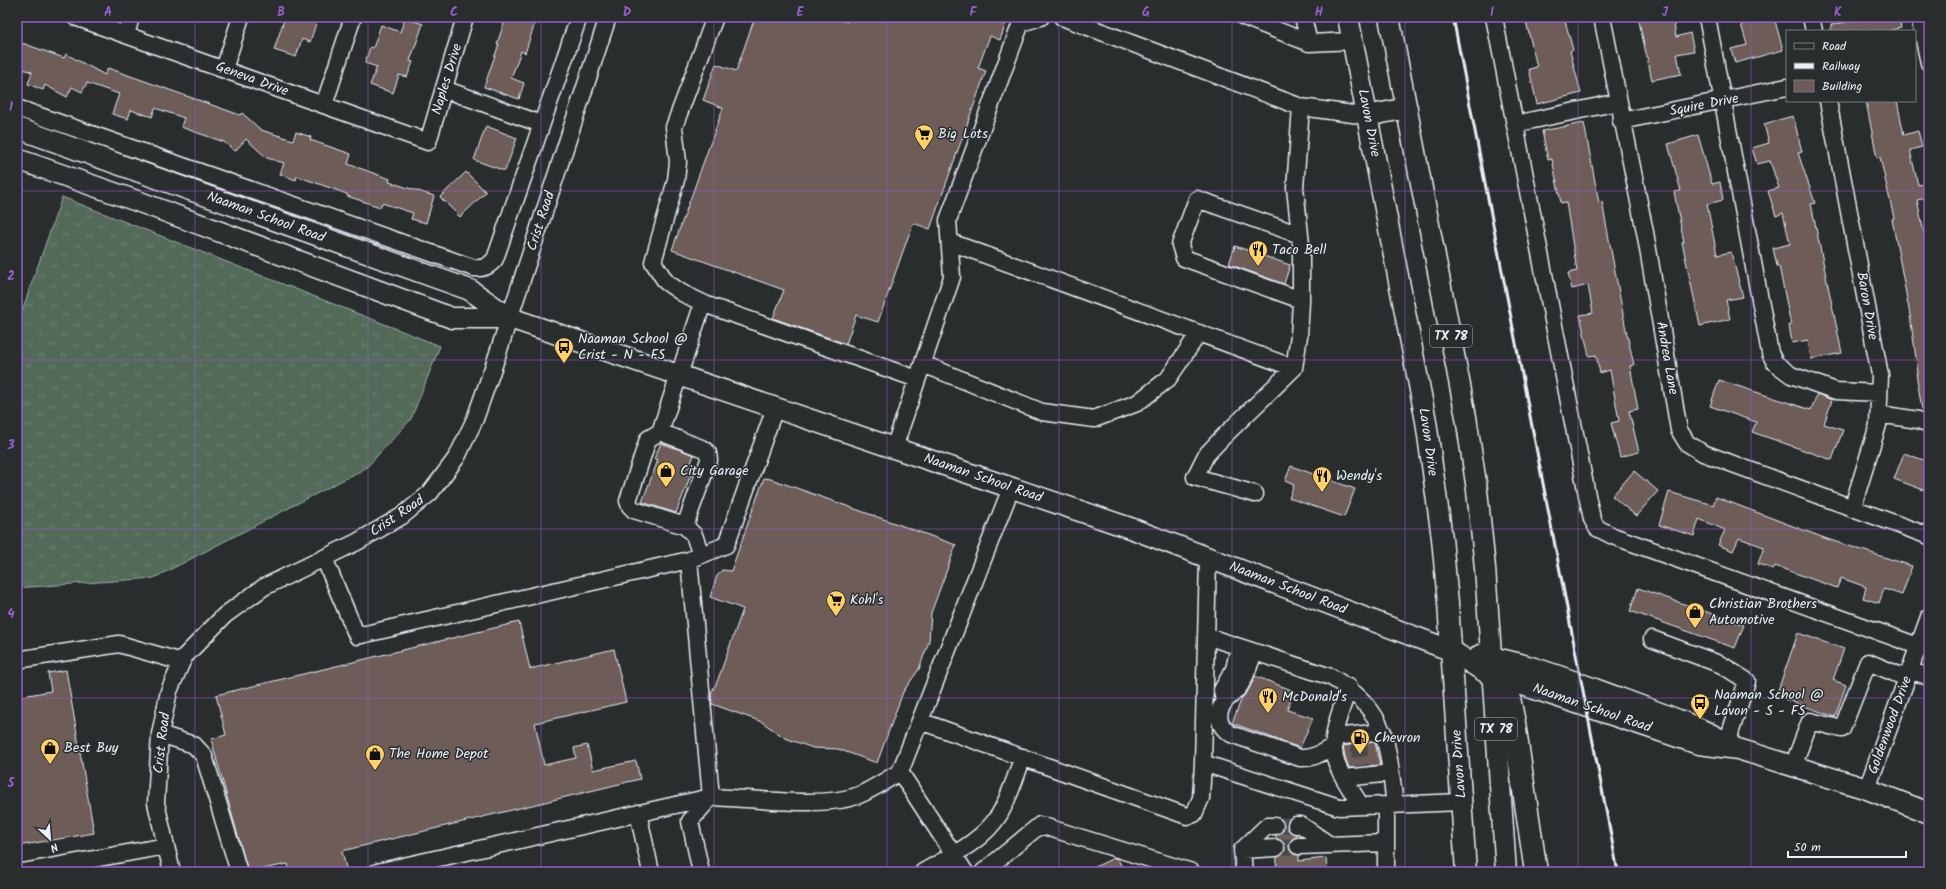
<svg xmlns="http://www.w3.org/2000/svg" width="1946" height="889" viewBox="0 0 1946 889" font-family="Kalam,sans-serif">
<defs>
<pattern id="grass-tufts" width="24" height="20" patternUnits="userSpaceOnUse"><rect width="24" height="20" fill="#526b59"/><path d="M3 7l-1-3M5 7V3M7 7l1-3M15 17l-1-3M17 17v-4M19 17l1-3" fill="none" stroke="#6b8172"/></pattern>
</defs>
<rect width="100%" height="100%" fill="#2a2d2e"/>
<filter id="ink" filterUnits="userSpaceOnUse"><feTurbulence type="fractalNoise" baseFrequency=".025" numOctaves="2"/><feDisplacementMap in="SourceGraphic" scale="8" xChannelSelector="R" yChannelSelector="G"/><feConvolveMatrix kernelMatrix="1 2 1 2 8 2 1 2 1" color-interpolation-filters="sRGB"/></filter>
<g filter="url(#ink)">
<path fill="url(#grass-tufts)" stroke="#9daea8" d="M62 197 440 346 411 419 366 468 154 578 17 588V325Z"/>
<path fill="#6d5b58" stroke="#e8f1f8" d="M285 17H318L310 42 302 39 296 57 274 50Z
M506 17H537L525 53 521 51 511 78 524 83 519 99 484 87 499 44H497Z
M755 17H834L847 22 849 17H1008L1000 40 990 36 978 68 986 71 930 229 913 223 878 322 856 315 846 344 773 318 784 290 672 250 723 108 703 100 716 64 736 71Z
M1525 17H1564L1573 50 1570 51 1581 93 1537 104 1529 69 1537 67Z
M1638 17H1673L1676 37 1690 33 1694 51 1677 54 1681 74 1652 80Z
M1764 17H1774L1783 50 1735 63 1731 49 1747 45 1741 24Z
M1871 17H1899L1901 28 1886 31H1831V25Z
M405 18 423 24 410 61 413 62 407 77 399 75 393 93 370 85 377 67 365 63 370 47 373 48 381 25 400 32Z
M22 43 64 58 66 54 105 75 108 68 240 115 242 113 261 130 293 140 296 132 311 137 310 140 351 154 348 164 390 179 389 182 434 196 426 223 411 219 413 213 382 203 380 207 347 196V194L297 176 296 180 280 174 284 163 267 158 246 139 235 151 224 142 181 127 184 118 155 108 152 117 131 110 128 119 112 114 119 94 87 83 82 92 72 87 67 97 45 85 43 90 28 84 32 72 17 67V57Z
M1866 101H1897L1904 135 1918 131 1922 147 1910 150 1918 185 1929 183V197L1917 200 1924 233 1929 232V409H1922L1916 373H1918L1910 315 1892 219 1894 218 1880 157 1877 158Z
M1793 116 1802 152 1798 153 1815 203 1811 204 1842 353 1811 359 1808 340 1792 343 1789 325H1791L1779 266H1777L1773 248 1790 244 1783 213 1776 216 1768 191 1779 188 1770 161 1757 164 1752 148 1769 143 1764 124Z
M1584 123 1599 203 1602 202 1626 330 1634 365 1630 366 1638 409 1629 411 1639 452 1620 457 1611 423 1619 421 1610 370 1600 373 1596 355 1589 356 1580 315 1593 313 1588 285 1572 289 1568 273 1577 271 1566 202 1561 203 1552 159 1548 160 1542 131Z
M486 126 517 138 505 171 474 160Z
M1698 135 1712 184 1720 182 1723 200 1707 204 1717 255 1731 252 1743 297 1726 300 1730 319 1700 326 1682 242H1684L1674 192 1681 191 1668 144Z
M466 172 486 192 460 217 440 197Z
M1235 246 1290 265 1284 284 1229 264Z
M1719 380 1811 410 1817 394 1832 400 1824 424 1843 430 1832 460 1752 432 1756 422 1710 406Z
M661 443 694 455 688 471 692 472 676 513 642 502 658 460 654 459Z
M1904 453 1929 462V492L1894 479Z
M1291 466 1355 489 1344 517 1289 498 1294 485 1285 481Z
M1634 471 1658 491 1636 516 1612 496Z
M764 478 771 479 956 545 931 613 929 641 919 669 903 692 877 763 838 749 813 748 785 738 762 722 712 704 711 693 717 682 743 609 710 597 717 576 722 570 731 571Z
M1669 492 1713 505 1716 497 1827 539 1912 566 1902 595 1884 589 1879 603 1863 598 1866 587 1841 578 1837 588 1775 566 1773 569 1758 564 1764 547 1739 538 1733 551 1718 545 1725 530 1699 519 1694 536 1659 525Z
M1638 588 1744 625 1735 648 1630 611Z
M519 622 530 669 614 649 626 702 535 723 544 765 576 758 574 748 587 745 593 770 636 761 640 779 342 851 347 872H290L288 864 248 872 211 739 226 735 216 695Z
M1798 633 1844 649 1833 680 1846 685 1835 717 1776 696Z
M66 670 94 833 17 846V697L51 691 48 673Z
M1255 676 1294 691 1287 710 1313 718 1300 748 1232 723 1242 698 1249 689Z
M1375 742 1380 765 1349 768 1345 756 1343 746Z
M1282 820H1288L1287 825 1288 830 1297 834V837L1289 842 1290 851 1299 855V861L1326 858 1327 872H1276L1277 857 1284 853 1285 848 1284 842 1276 839V835L1283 830 1284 826Z
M1114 858 1118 859 1124 872H1084Z"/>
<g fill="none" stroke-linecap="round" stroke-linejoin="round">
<path stroke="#464a4c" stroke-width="16" stroke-dasharray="16 8" stroke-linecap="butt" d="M1358 741 1362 769
M1275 826 1296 825
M1276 848 1298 846"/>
<defs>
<path id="minor" d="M75 17 428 142 465 17
M715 17 674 127 678 162 676 180 653 262 666 282 682 293 707 305 917 379
M1062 17 1301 107
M1244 17 1309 43 1353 41
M1303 17 1309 43
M1494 17 1588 500 1592 519 1597 528 1613 536 1929 650
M1602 17 1645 232 1679 430 1687 443 1703 453 1929 536
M1707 17 1770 353 1775 363 1791 375 1836 391 1879 393
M1811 17 1814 31
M1919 17 1929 63
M126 35 131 17
M224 69 241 17
M444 89 541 124
M1828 101 1880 375 1878 425 1852 509
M324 105 353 17
M17 108 474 268C484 269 489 266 495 259L579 17
M1621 121 1787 87
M1515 124 1618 102
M1300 235 1197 199 1180 245 1184 258 1301 300
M950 242 1294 368
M923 364 1042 412 1094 419 1137 403 1168 379 1199 333
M775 408 726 545 689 560 711 797C750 798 825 809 859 795 873 789 886 780 900 772
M1879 414 1918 420 1929 424
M660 432 648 439 628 501 630 506 634 510 685 526
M894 448 952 277 948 220 1021 23 1041 17
M1255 494 1195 477 1206 455 1224 436 1294 368 1299 336 1301 302V244L1295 188 1301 107 1367 116
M701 555 694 535 685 526 709 460 708 453 704 449 660 432 703 303
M324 558 357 636 689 560
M1208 558 1203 763 1339 807 1462 802
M1206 636 1331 677C1389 711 1387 744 1395 805
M1652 639 1722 665 1747 681 1727 743
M1254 652C1250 663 1247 674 1241 684 1237 691 1231 695 1226 700 1215 712 1218 727 1231 734L1300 758C1312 759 1322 753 1333 746
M17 660 119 644 182 662
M1910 670 1929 677
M1349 687C1340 713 1326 742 1339 769 1345 782 1354 794 1361 806
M1224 701 1222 690 1234 669 1239 647
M920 721 1187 816 1194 814 1201 798 1203 763
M160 734 194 745 204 756 239 872
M1334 737 1383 732
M1793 766 1810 721 1842 729 1868 662 1906 678
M1345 778 1391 773
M1867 789 1929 617
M638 813 651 872
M1296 825H1301L1330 845
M1298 846 1385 843
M1242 850 1276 848
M22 872 166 846
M172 872 156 803 160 734 169 691 184 657 225 615 264 587 357 542 402 516 430 493 457 457 475 419 494 365 608 17
M377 872 711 797
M701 872 690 821 711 797
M923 872C949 857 983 841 999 815 1009 799 1016 775 1023 757
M965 872 900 772 1011 488
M983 872 1040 825 1192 872
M1244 872 1242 850 1267 826H1275
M1386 872V805"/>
<path id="major" d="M1348 17 1426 421 1442 538 1448 603 1466 872
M1389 17 1466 417 1477 490 1485 568 1506 872
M1367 116 1407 108
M17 128 470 290 510 318 1133 529 1452 651 1493 677 1526 686 1699 744 1738 749 1867 789 1929 813
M17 159 137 201 452 318H510
M1480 655C1529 663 1575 682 1622 699 1659 713 1697 725 1731 745"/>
<path id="highway" d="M1491 657 1509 698 1514 723 1536 872"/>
</defs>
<use href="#minor" stroke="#e8f1f8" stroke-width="19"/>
<use href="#major" stroke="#e8f1f8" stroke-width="23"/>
<use href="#highway" stroke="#e8f1f8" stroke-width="25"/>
<use href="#minor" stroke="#2a2d2e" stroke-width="16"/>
<use href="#major" stroke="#2a2d2e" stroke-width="20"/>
<use href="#highway" stroke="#2a2d2e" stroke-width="22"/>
<path stroke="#e8f1f8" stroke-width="3" d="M1453 17 1618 872"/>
</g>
</g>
<path fill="none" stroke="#965dcd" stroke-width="1" stroke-opacity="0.55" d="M195 17V872M368 17V872M541 17V872M714 17V872M887 17V872M1059 17V872M1232 17V872M1405 17V872M1578 17V872M1751 17V872M17 191H1929M17 360H1929M17 529H1929M17 698H1929"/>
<defs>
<symbol id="supermarket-pin" viewBox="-11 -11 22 30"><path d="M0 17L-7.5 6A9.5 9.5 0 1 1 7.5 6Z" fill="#ffd166" stroke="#2a2d2e"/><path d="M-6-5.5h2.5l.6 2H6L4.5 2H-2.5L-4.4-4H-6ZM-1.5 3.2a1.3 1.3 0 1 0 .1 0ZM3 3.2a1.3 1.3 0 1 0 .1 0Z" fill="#111"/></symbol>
<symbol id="restaurant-pin" viewBox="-11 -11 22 30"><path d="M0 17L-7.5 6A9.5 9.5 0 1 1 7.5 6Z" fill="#ffd166" stroke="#2a2d2e"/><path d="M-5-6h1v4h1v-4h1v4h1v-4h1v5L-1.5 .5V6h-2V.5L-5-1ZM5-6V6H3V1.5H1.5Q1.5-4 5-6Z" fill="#111"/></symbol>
<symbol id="bus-pin" viewBox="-11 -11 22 30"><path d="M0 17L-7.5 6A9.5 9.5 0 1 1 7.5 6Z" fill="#ffd166" stroke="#2a2d2e"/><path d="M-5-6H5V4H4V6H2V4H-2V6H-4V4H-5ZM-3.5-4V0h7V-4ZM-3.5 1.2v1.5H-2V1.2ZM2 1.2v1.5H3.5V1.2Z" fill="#111"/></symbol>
<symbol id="shop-pin" viewBox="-11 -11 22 30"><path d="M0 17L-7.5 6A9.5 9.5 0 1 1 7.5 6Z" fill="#ffd166" stroke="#2a2d2e"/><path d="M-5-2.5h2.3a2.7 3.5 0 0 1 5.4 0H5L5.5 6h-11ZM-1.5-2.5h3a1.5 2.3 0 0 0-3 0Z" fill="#111"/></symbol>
<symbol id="fuel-pin" viewBox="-11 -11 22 30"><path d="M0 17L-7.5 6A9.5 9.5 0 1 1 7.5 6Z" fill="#ffd166" stroke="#2a2d2e"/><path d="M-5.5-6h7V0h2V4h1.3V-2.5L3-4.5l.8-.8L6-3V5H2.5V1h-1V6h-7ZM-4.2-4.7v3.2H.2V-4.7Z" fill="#111"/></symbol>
</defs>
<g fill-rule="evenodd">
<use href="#supermarket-pin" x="913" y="123" width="22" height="30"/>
<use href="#restaurant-pin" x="1247" y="239" width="22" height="30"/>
<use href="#bus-pin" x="553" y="336" width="22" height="30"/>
<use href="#shop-pin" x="655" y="460" width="22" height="30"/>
<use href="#restaurant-pin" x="1311" y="465" width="22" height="30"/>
<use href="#supermarket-pin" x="825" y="589" width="22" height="30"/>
<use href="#shop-pin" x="1684" y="601" width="22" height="30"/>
<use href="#restaurant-pin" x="1257" y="686" width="22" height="30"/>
<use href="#bus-pin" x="1689" y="692" width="22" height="30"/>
<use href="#fuel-pin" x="1349" y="727" width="22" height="30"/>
<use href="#shop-pin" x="39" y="737" width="22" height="30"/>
<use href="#shop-pin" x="364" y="743" width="22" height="30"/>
</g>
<g text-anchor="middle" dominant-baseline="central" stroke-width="3" stroke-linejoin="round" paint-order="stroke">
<g fill="#2a2d2e" stroke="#afb6bb" stroke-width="1">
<rect x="1430" y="325" width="42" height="22" rx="3"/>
<rect x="1475" y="718" width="42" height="22" rx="3"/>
</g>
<g font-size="13" font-weight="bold" fill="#e8f1f8">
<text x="1451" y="336">TX 78</text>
<text x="1496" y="729">TX 78</text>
</g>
<g font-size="14" fill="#e8f1f8" stroke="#2a2d2e">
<text transform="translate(252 79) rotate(20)">Geneva Drive</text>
<text transform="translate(447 79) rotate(-73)">Naples Drive</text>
<text transform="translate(1704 105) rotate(-11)">Squire Drive</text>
<text transform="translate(1369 123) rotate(79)">Lavon Drive</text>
<text transform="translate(266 217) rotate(20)">Naaman School Road</text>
<text transform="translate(541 221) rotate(-72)">Crist Road</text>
<text transform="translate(1867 306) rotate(80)">Baron Drive</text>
<text transform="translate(1667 358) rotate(80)">Andrea Lane</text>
<text transform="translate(1428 442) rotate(82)">Lavon Drive</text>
<text transform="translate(983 478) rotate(19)">Naaman School Road</text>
<text transform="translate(397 516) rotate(-34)">Crist Road</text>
<text transform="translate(1288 588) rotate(21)">Naaman School Road</text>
<text transform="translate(1592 708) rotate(19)">Naaman School Road</text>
<text transform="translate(1890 725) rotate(-70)">Goldenwood Drive</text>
<text transform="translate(162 743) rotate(-83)">Crist Road</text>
<text transform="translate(1459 764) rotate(-94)">Lavon Drive</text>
</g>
<g font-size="14" fill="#e8f1f8" stroke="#2a2d2e" text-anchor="start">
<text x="938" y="134">Big Lots</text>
<text x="1272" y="250">Taco Bell</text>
<text x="578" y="339">Naaman School @<tspan x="578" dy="16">Crist - N - FS</tspan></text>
<text x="680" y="471">City Garage</text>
<text x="1336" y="476">Wendy's</text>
<text x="850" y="600">Kohl's</text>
<text x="1709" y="604">Christian Brothers<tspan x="1709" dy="16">Automotive</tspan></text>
<text x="1714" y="695">Naaman School @<tspan x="1714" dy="16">Lavon - S - FS</tspan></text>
<text x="1282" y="697">McDonald's</text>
<text x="1374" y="738">Chevron</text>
<text x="64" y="748">Best Buy</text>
<text x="389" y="754">The Home Depot</text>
</g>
</g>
<rect width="1946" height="889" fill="none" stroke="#2a2d2e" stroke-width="44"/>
<rect x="1786" y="30" width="130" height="72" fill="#2a2d2e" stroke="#767b7f"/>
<rect x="1794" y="43" width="20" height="6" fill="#2a2d2e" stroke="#767b7f"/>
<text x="1822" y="50" font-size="12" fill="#e8f1f8">Road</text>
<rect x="1794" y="63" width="20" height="6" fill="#e8f1f8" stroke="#767b7f"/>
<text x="1822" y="70" font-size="12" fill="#e8f1f8">Railway</text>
<rect x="1794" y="80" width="20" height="12" fill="#6d5b58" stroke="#767b7f"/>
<text x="1822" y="90" font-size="12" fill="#e8f1f8">Building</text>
<g transform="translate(50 839) rotate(154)" stroke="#2a2d2e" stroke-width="3" paint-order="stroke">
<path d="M0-3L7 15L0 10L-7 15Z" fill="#e8f1f8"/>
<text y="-6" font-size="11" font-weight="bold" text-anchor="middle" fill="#e8f1f8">N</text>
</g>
<path d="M1788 851v6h118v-6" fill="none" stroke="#e8f1f8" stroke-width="2"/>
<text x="1794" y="851" font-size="12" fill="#e8f1f8" stroke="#2a2d2e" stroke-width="3" paint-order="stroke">50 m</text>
<rect x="22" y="22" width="1902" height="845" fill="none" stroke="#965dcd" stroke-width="1.5"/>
<g font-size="13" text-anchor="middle" font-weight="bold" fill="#965dcd">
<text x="108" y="16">A</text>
<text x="281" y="16">B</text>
<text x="454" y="16">C</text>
<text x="627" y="16">D</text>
<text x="800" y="16">E</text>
<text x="973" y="16">F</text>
<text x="1146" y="16">G</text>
<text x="1319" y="16">H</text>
<text x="1492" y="16">I</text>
<text x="1665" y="16">J</text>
<text x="1838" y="16">K</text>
<text x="11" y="111">1</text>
<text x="11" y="280">2</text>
<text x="11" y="449">3</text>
<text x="11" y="618">4</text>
<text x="11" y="787">5</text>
</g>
</svg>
